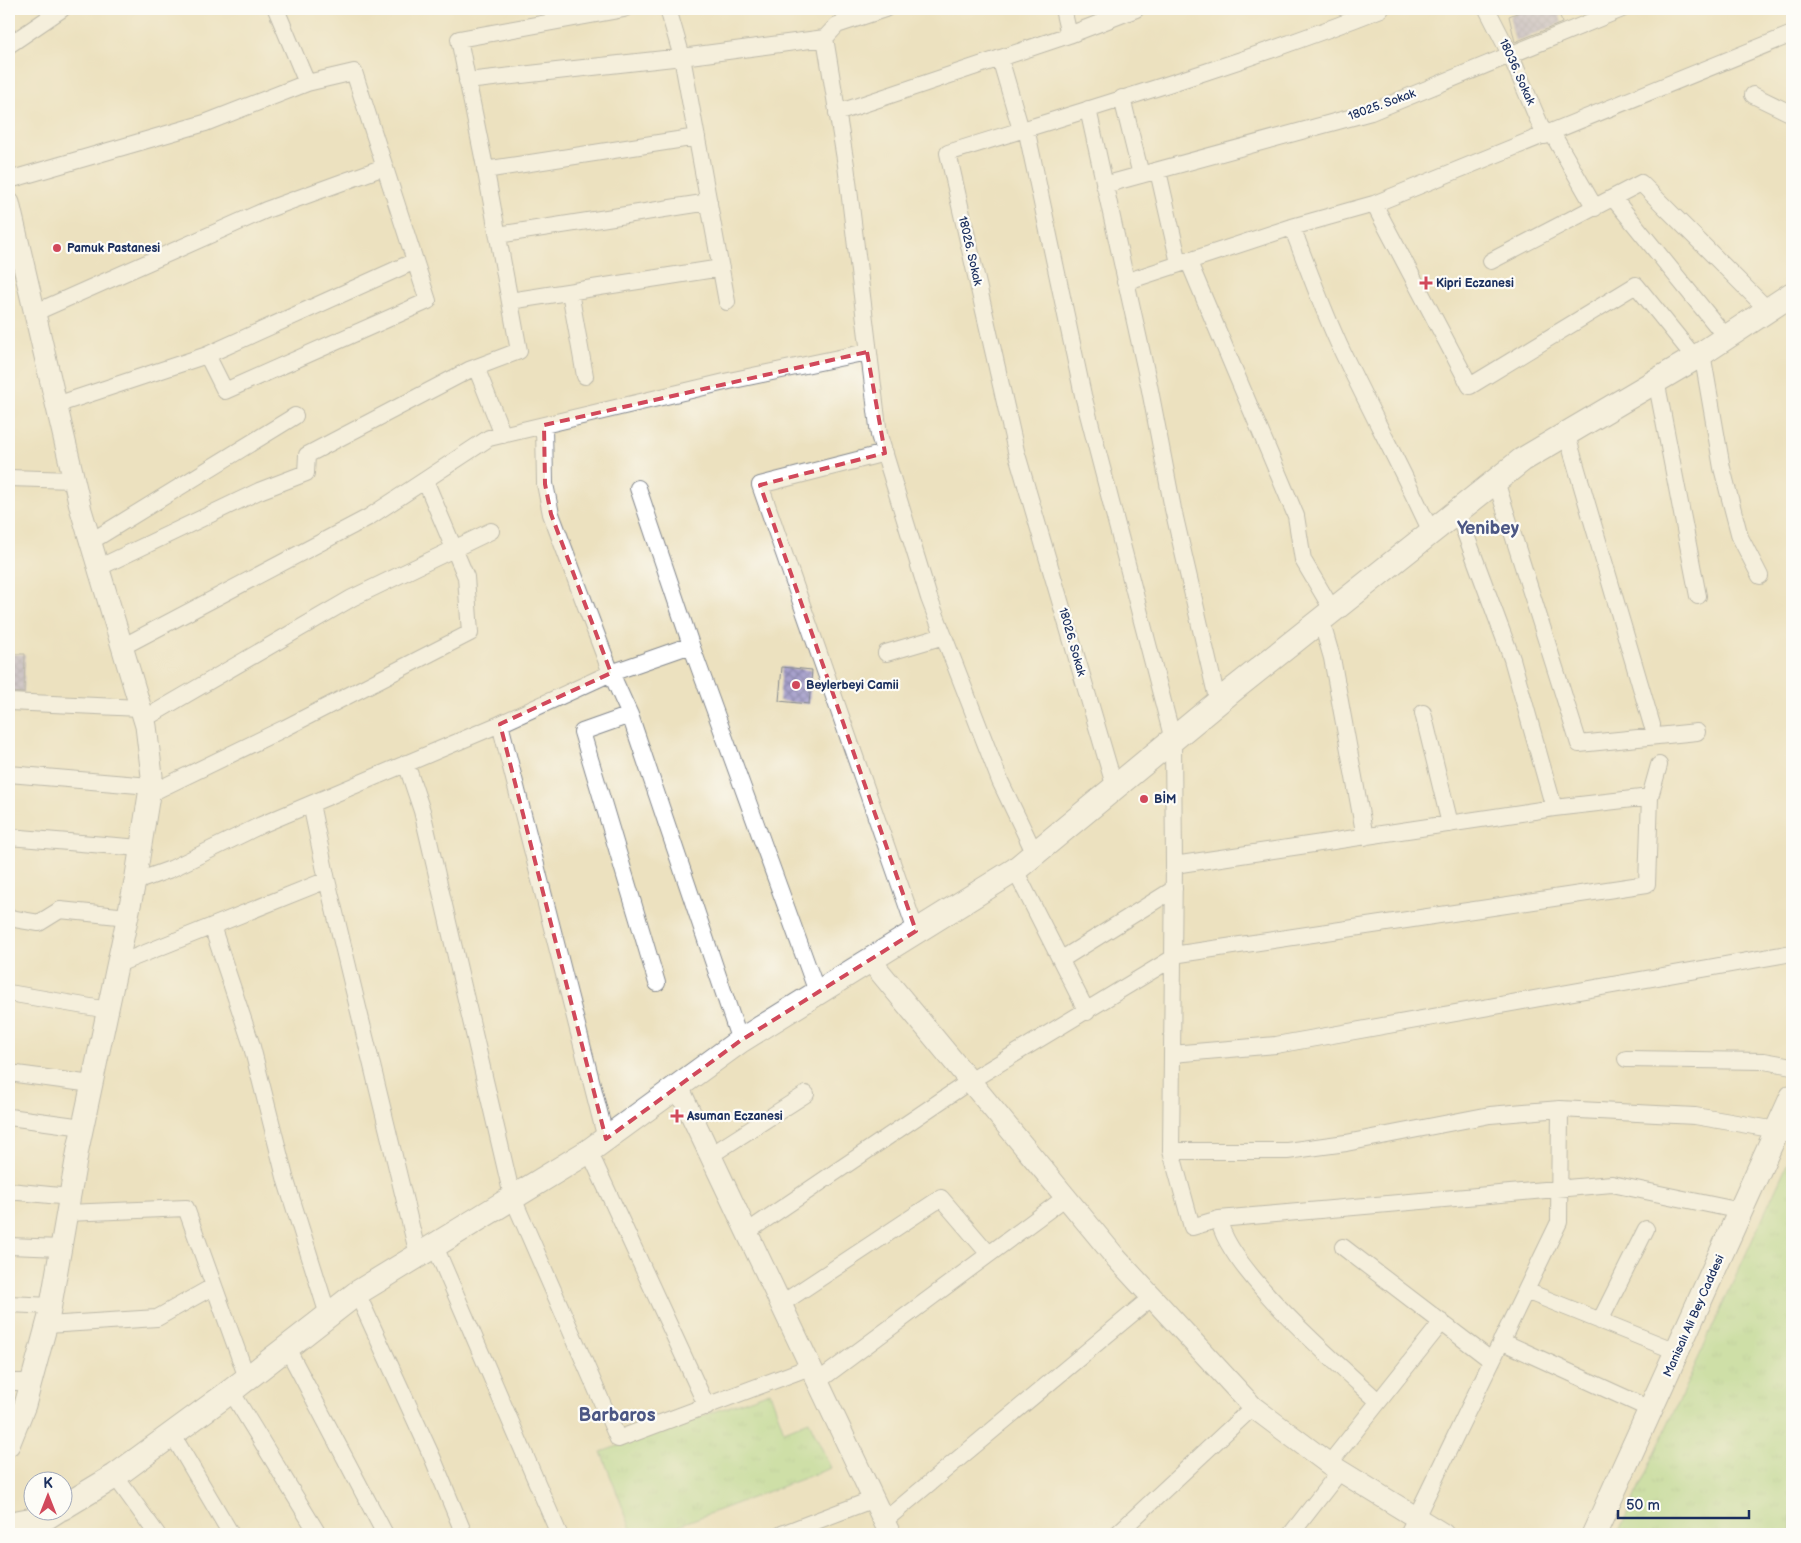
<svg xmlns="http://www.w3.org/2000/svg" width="1801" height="1543" viewBox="0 0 1801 1543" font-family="'Balsamiq Sans',sans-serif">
<defs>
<pattern id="park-tufts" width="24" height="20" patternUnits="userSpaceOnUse" patternTransform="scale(1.25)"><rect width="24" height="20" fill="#a8db8a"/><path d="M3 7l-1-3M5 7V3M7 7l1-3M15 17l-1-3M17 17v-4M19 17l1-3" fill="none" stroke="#90bc7a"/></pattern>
<pattern id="building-cross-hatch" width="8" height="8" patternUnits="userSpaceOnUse" patternTransform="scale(1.25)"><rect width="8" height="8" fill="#a8a1cc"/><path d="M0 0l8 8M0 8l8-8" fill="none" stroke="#8884a9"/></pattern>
</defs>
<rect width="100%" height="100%" fill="#fdfcf7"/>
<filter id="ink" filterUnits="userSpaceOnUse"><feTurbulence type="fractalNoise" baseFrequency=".02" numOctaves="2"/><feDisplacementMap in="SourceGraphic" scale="10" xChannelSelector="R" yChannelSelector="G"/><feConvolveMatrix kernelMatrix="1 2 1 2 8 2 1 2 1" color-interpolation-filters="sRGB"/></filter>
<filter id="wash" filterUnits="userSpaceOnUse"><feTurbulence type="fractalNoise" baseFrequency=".0096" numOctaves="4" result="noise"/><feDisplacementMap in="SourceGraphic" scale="20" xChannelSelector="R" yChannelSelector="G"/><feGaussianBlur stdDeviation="1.12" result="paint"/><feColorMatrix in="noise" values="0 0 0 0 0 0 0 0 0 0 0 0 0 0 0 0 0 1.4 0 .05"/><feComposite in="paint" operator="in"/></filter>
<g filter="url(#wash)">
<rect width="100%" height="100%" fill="#ece1bf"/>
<path fill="url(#park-tufts)" stroke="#628574" d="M1792 1153V1534H1624L1619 1532Z
M770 1392 784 1431 809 1421 831 1468 655 1534H633L601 1452Z"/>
<g id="blocks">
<path fill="url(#building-cross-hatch)" d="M1527 9H1558L1562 23 1515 42 1509 16Z
M9 654H25L24 693 9 692Z
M782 667 812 670 809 704 779 701Z"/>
</g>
</g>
<g filter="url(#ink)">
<use href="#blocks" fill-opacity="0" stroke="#84888e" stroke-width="1"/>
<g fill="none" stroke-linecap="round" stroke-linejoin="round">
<defs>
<path id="minor" d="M276 9 307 83
M668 9 682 57 727 302
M1063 9 1069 35
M1487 9 1510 54 1545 136
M825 38 837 25 885 9
M9 45 62 9
M1000 58 1021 130
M467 81 682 57 825 38 846 165 879 435 929 598 1000 781 1035 854
M1753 95 1792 114
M1122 98 1141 175
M1088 109 1149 385 1173 509 1218 703
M837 113 1069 35 1136 9
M1026 128 1083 395 1173 740 1174 865 1171 1151 1192 1227 1219 1219 1612 1184 1741 1211
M1552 133 1595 208
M485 170 697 137
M1158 171 1179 263
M9 180 205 123 307 83 354 72 428 301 225 391 207 355 415 261
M1104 185 1371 112 1622 9
M1614 199 1725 336
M1374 204 1470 386 1636 285 1695 358
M1292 227C1308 268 1323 311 1342 351 1371 412 1403 471 1431 532
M498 235 709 202
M1188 260 1296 516 1303 560 1333 611
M1491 261 1641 183 1768 310
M1125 282 1292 227 1374 204 1792 34
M570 292 585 376
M510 301 721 268
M34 313 266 210 384 167
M1702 353 1722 468 1740 537 1760 576
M476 367 503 435
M1656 380 1698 596
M56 405 207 355
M544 425 545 484 551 514 611 673 630 715 740 1041
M1566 432 1652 725
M885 453 760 485 916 931
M9 478 73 480
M1496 481 1579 744 1697 732
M638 488 691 645 817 992
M1457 511 1512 659 1554 808
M90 542 295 416
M98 568 259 491 306 473 307 455 469 370 519 351 487 177 459 39 624 9
M1321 620 1332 658 1365 837
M122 647 369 517 489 438 729 381 867 352
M886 653 944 636
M9 702 140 708
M1423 713 1450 824
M630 715 582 732 657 983
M144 719 352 598 491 531
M500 724 606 1139
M406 763 422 811 512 1196 618 1439 810 1367
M9 774 150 786
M1115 788 1016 451 948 153C1092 108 1239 65 1381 9
M149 794 285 728 470 633 466 577 425 480
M311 804 327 880 418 1255
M9 837 140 848
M1174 865 1554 808 1650 797
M1015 870 1087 1012
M135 882 171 869 261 825 500 724 611 673 691 645
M9 918 39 923 60 910 128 917
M212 926 251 1043 286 1181 328 1315
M1173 955 1647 884 1650 797 1659 765
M1062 959 1174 889
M118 964 327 880
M9 993 108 1010
M1172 1054 1276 1045 1792 953
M1626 1059 1764 1061 1792 1066
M9 1073 92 1084
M9 1117 83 1127
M589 1151 707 1407
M1171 1151H1287L1346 1143 1490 1115 1560 1109 1695 1116 1777 1130 1792 1136
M711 1155 806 1094
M9 1191 70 1197
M67 1213 186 1208 247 1378
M1219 1219C1226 1268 1339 1365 1378 1401
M747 1232 970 1081 1173 958
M434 1244 559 1534
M9 1246 61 1248
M1343 1247 1492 1361
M1526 1291 1678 1352
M357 1293 433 1459 464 1534
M9 1304 51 1306
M781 1304 941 1198 989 1254
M1600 1321 1646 1229
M47 1325 157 1318 214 1286
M1501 1341 1652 1410
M287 1348 385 1534
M9 1382H32
M817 1382 1066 1197
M231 1391 318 1534
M172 1434 231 1534
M1329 1464 1442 1322
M115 1476 157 1534
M884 1521 1152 1297
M782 1534 874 1499
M1117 1534 1253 1407
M1291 1534 1340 1471
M1408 1534 1559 1222 1560 1109"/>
<path id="tertiary" d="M9 203 81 510 146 726 152 776 135 882 78 1149 49 1316 25 1405 9 1445
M870 960 1116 1258 1253 1407 1329 1464 1443 1534
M678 1087 890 1534"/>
<path id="secondary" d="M62 1508 115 1476 231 1391 357 1293 589 1151 740 1041 1015 870 1234 689 1522 460 1695 358 1792 294
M9 1524 47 1517 58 1510
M1594 1534 1792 1097"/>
</defs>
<use href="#minor" stroke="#84888e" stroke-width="18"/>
<use href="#tertiary" stroke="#84888e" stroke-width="23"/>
<use href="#secondary" stroke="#84888e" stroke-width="26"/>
<use href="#minor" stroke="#fff" stroke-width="16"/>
<use href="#tertiary" stroke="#fff" stroke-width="21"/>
<use href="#secondary" stroke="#fff" stroke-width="24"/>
</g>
</g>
<path d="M0 0H1801V1543H0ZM867 352 885 453 760 485 916 931 740 1041 606 1139 500 724 611 673 551 514 545 484 544 425Z" fill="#ece1bf" fill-opacity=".55" fill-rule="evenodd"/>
<path fill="none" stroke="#d1495b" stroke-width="4" stroke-dasharray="10 6" stroke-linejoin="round" d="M867 352 885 453 760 485 916 931 740 1041 606 1139 500 724 611 673 551 514 545 484 544 425Z"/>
<g fill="#d1495b" stroke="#fdfcf7" stroke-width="2">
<circle cx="57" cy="248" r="5"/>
<path d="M1423.5 275.5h5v5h5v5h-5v5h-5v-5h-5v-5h5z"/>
<circle cx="796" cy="685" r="5"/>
<circle cx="1144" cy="799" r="5"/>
<path d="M674.5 1108.5h5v5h5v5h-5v5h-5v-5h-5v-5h5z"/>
</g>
<g text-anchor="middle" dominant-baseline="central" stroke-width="4.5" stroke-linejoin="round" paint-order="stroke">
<g font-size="12" fill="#1b2f5e" stroke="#fdfcf7">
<text transform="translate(1517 72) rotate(66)">18036. Sokak</text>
<text transform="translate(1382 105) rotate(-20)">18025. Sokak</text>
<text transform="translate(970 251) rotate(77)">18026. Sokak</text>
<text transform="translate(1072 642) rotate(74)">18026. Sokak</text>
<text transform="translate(1694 1316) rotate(-66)">Manisalı Ali Bey Caddesi</text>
</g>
<g font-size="12" font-weight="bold" fill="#1b2f5e" stroke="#fdfcf7" text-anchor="start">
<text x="67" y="248">Pamuk Pastanesi</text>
<text x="1436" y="283">Kipri Eczanesi</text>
<text x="806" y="685">Beylerbeyi Camii</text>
<text x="1154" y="799">BİM</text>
<text x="687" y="1116">Asuman Eczanesi</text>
</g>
<g font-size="18" font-weight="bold" fill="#4c5784" stroke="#fdfcf7">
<text x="1488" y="528">Yenibey</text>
<text x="617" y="1415">Barbaros</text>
</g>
</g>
<rect width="1801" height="1543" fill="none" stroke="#fdfcf7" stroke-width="30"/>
<g transform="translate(48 1496)"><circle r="24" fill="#fdfcf7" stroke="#a3aaba"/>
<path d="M0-4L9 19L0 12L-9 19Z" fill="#d1495b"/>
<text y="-8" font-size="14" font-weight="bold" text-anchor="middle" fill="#1b2f5e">K</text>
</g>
<path d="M1618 1510v8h131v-8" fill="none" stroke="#1b2f5e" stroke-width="2.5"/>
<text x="1626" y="1510" font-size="15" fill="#1b2f5e" stroke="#fdfcf7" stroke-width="4" paint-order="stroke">50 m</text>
</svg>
